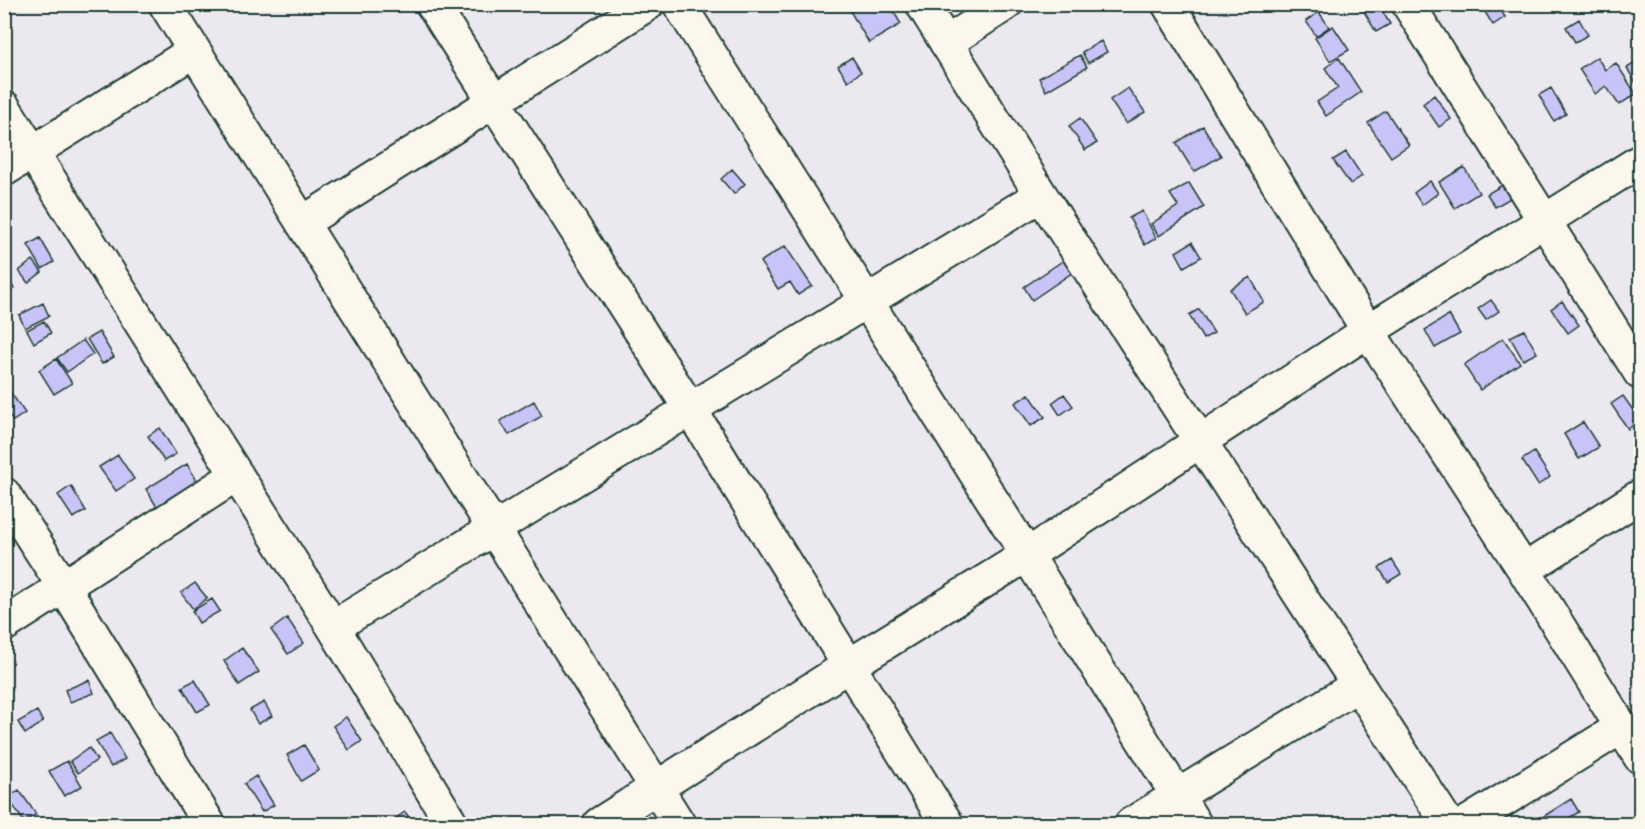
<svg xmlns="http://www.w3.org/2000/svg" width="1645" height="829" viewBox="0 0 1645 829" font-family="Mynerve,sans-serif">
<rect width="100%" height="100%" fill="#ece8ef"/>
<filter id="ink" filterUnits="userSpaceOnUse"><feTurbulence type="fractalNoise" baseFrequency=".0167" numOctaves="2"/><feDisplacementMap in="SourceGraphic" scale="12" xChannelSelector="R" yChannelSelector="G"/><feConvolveMatrix kernelMatrix="1 2 1 2 8 2 1 2 1" color-interpolation-filters="sRGB"/></filter>
<g filter="url(#ink)">
<path fill="#c9c4f7" stroke="#1f3d34" stroke-width="1.5" d="M862 4H889L901 24 869 43 850 11Z
M1369 4H1378L1390 24 1376 32 1362 8Z
M1480 4H1497L1505 17 1493 25Z
M1319 12 1329 27 1316 36 1306 21Z
M1579 19 1588 35 1575 42 1566 27Z
M1333 26 1349 50 1330 61 1315 38Z
M1101 41 1107 52 1088 63 1082 52Z
M1080 55 1087 67 1046 91 1039 78Z
M852 57 861 72 848 81 838 66Z
M1597 57 1605 70 1616 63 1636 94 1619 105 1606 86 1595 94 1579 69Z
M1339 58 1361 92 1326 116 1317 102 1338 88 1325 68Z
M1640 60V83L1637 85 1627 68Z
M1128 88 1145 112 1126 124 1110 100Z
M1551 88 1566 114 1554 121 1539 95Z
M1434 95 1451 119 1439 127 1423 104Z
M1386 111 1409 145 1391 157 1368 123Z
M1080 118 1097 143 1085 150 1069 126Z
M1203 126 1221 156 1194 172 1176 143Z
M1346 152 1362 176 1350 184 1333 160Z
M1464 167 1479 193 1455 208 1439 182Z
M732 169 745 184 734 194 721 179Z
M1511 180 1519 193 1495 207 1487 194Z
M1430 181 1438 193 1422 205 1414 193Z
M1189 183 1204 207 1159 236 1151 224 1178 206 1170 194Z
M1189 183 1204 207 1159 236 1151 224 1178 206 1170 194Z
M1142 211 1156 238 1145 245 1129 218Z
M40 238 54 262 42 269 28 245Z
M1192 242 1201 257 1184 267 1176 252Z
M785 246 812 286 798 295 790 282 778 289 760 262Z
M1067 258 1076 270 1032 300 1024 287Z
M33 260 42 272 28 283 19 271Z
M4 275 14 288 4 294Z
M1250 277 1264 302 1245 313 1230 289Z
M1491 300 1499 311 1486 320 1478 309Z
M1562 301 1579 325 1568 333 1551 309Z
M43 303 49 316 25 328 19 315Z
M1199 309 1214 333 1203 339 1189 315Z
M1449 315 1460 334 1435 348 1425 330Z
M44 321 51 333 34 343 27 330Z
M1524 330 1537 353 1523 360 1510 337Z
M99 332 114 357 102 364 87 339Z
M1503 338 1520 363 1480 390 1464 365Z
M83 340 93 354 67 372 57 358Z
M56 359 72 383 54 394 39 370Z
M8 389 25 413 13 421 4 408V392Z
M1029 394 1045 417 1031 426 1015 403Z
M1064 394 1073 406 1060 415 1052 403Z
M1623 396 1640 420 1628 429 1611 404Z
M534 401 542 416 509 435 500 421Z
M1583 422 1599 447 1579 459 1564 434Z
M160 428 176 454 164 461 148 436Z
M1534 452 1550 477 1538 485 1522 460Z
M118 455 134 479 116 491 99 467Z
M187 464 201 487 160 512 146 489Z
M71 486 86 511 73 518 58 495Z
M1392 560 1401 574 1388 582 1379 568Z
M195 583 207 598 193 609 181 593Z
M212 599 220 611 199 623 192 611Z
M287 618 304 643 288 654 271 630Z
M242 648 259 672 239 685 224 661Z
M89 680 94 693 70 702 65 690Z
M195 680 210 705 197 712 182 687Z
M264 702 272 716 258 724 250 710Z
M37 711 43 722 25 734 18 722Z
M346 717 362 741 349 750 333 726Z
M110 733 125 759 111 767 96 741Z
M304 745 319 770 301 781 287 755Z
M89 748 97 760 78 773 70 761Z
M67 761 82 786 64 796 49 771Z
M256 776 274 805 262 812 244 784Z
M19 790 36 814 24 822 8 798Z
M1571 799 1579 812 1559 824H1546L1541 818Z
M405 812 414 824H392L390 822Z"/>
<g fill="none" stroke-linecap="round" stroke-linejoin="round">
<defs>
<path id="minor" d="M165 4 679 824
M432 4 690 409 947 824
M679 4 1027 555 1195 824
M922 4 1041 195 1448 824
M1168 4 1368 331 1524 570 1640 757
M1408 4 1640 373
M946 43 1006 4
M4 107 333 627 452 824
M4 170 194 51
M302 223 648 4
M4 494 64 587 209 824
M1524 570 1640 496
M4 625 237 475
M333 627 1041 195
M599 824 848 666 1027 555 1368 331 1640 161
M1131 824 1358 685
M1465 824 1622 727"/>
</defs>
<use href="#minor" stroke="#1f3d34" stroke-width="36"/>
<use href="#minor" stroke="#fbf7ec" stroke-width="32"/>
</g>
</g>
<rect width="1645" height="829" fill="none" stroke="#fbf7ec" stroke-width="24"/>
<rect x="12" y="12" width="1621" height="805" fill="none" stroke="#1f3d34" stroke-width="2" filter="url(#ink)"/>
</svg>
